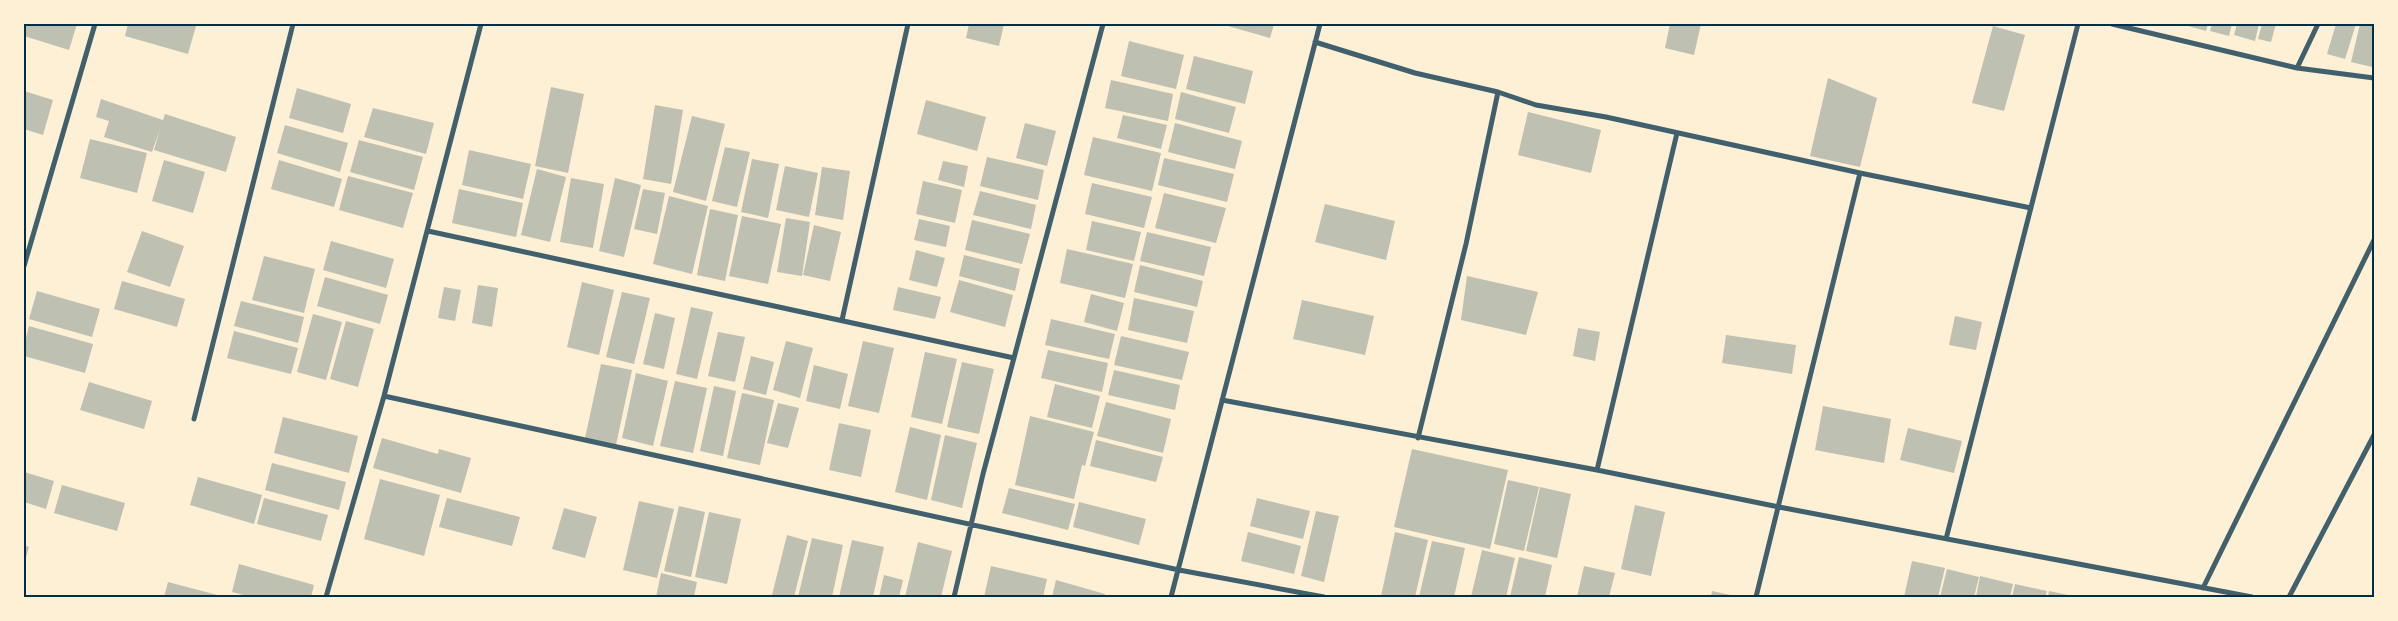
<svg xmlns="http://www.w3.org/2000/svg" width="2398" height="621" viewBox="0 0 2398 621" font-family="Manrope,sans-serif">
<rect width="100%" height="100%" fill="#fdf0d5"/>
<path fill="#bec0b2" d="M24 24H77L69 50 24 36Z
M128 24H189L196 26 188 54 125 36Z
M969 24H1004L999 46 966 38Z
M1221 24H1274L1270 38Z
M1670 24H1701L1694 55 1665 48Z
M2189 24H2208L2206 31 2188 26Z
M2212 24H2232L2229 36 2210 31Z
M2237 24H2259L2255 41 2234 35Z
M2262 24H2276L2271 42 2258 39Z
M2336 24H2356L2345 59 2327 54Z
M2360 24 2374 25V56L2372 67 2351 62Z
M1993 26 2025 35 2004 111 1972 103Z
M1129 41 1184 55 1176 89 1121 76Z
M1194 56 1253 71 1245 104 1186 89Z
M1828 78 1877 98 1860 167 1810 156Z
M1111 80 1173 94 1168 121 1105 108Z
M551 87 584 94 568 173 535 166Z
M297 88 351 104 343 133 289 118Z
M24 91 53 100 43 135 24 129Z
M1181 92 1236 107 1229 133 1175 119Z
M101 99 163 120 165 114 236 137 226 172 154 150 160 129 152 152 104 137 109 121 96 117Z
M926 100 986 117 977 151 917 134Z
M655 105 683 110 671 184 643 179Z
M373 108 434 123 426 154 364 137Z
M1528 112 1601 130 1591 173 1518 155Z
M1123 115 1167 125 1161 149 1117 138Z
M692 116 725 124 706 201 673 192Z
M1025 123 1056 131 1047 166 1016 158Z
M1175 123 1242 141 1235 169 1168 152Z
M285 125 348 143 340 172 277 153Z
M1093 137 1161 153 1152 191 1084 175Z
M90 139 147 153 137 193 80 178Z
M359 140 423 157 414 190 350 172Z
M725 147 750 152 737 207 712 201Z
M469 150 531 164 523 199 462 185Z
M987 157 1044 170 1038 200 980 186Z
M1164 158 1234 174 1227 202 1158 185Z
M752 159 779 164 768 218 741 212Z
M164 160 205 172 193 213 152 201Z
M279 160 342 179 334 207 271 189Z
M943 161 968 166 964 187 938 180Z
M785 166 818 173 809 217 776 210Z
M822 167 850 171 843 220 815 215Z
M537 169 566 177 550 242 521 235Z
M348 176 413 193 403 228 339 210Z
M571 178 604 184 593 248 560 242Z
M615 178 641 185 624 257 599 251Z
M923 181 962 190 955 223 916 214Z
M1092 183 1152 197 1144 228 1085 214Z
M459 189 523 203 516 237 452 223Z
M643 189 665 193 657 234 634 229Z
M980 191 1036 205 1031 229 973 215Z
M1164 193 1226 208 1216 243 1155 228Z
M669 196 708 206 692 274 653 264Z
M1325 204 1395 221 1386 260 1315 242Z
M710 209 738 215 725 281 697 275Z
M742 216 781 224 768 284 729 276Z
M786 218 810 222 802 276 777 272Z
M919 219 950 226 946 247 914 240Z
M972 220 1030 234 1022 264 965 250Z
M1092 221 1141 232 1134 261 1086 250Z
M814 225 841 232 830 281 803 275Z
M142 231 184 246 170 287 127 272Z
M1147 232 1211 247 1204 276 1140 261Z
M331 241 394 259 386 288 323 270Z
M1067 249 1133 264 1125 298 1060 283Z
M916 250 945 258 937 287 909 280Z
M964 255 1020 269 1015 291 959 276Z
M264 256 315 269 304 313 252 300Z
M1140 265 1203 281 1197 307 1134 292Z
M1467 276 1538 292 1526 335 1461 320Z
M325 277 388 295 380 324 317 306Z
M959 280 1013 295 1005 327 950 312Z
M122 281 185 299 177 327 114 309Z
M582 282 614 290 599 355 567 347Z
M478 285 498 288 492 327 472 323Z
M444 287 461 290 455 321 438 318Z
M898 287 941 297 935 319 893 310Z
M37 291 100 309 92 337 29 319Z
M622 292 650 298 634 364 606 357Z
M1091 294 1124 303 1117 331 1084 322Z
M1134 298 1194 311 1187 343 1128 330Z
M1302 300 1374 316 1365 355 1293 339Z
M241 301 304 317 298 343 234 326Z
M691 307 713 312 697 379 676 374Z
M655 313 675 318 664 369 643 364Z
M313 314 342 322 326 380 297 372Z
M1955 316 1982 322 1976 350 1949 345Z
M1051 319 1115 334 1109 359 1045 345Z
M346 321 374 329 358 387 330 379Z
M29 326 93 344 85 373 24 356V346Z
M1578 328 1600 332 1595 361 1573 356Z
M234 331 298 348 291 374 227 358Z
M718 332 745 337 735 382 708 376Z
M1726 335 1796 345 1792 374 1722 363Z
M1121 336 1189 352 1182 380 1114 365Z
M786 341 813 348 800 398 773 390Z
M863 341 894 348 879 413 848 406Z
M1048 350 1108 363 1102 392 1041 378Z
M925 352 957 359 942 424 911 417Z
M751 356 774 362 766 395 743 389Z
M962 362 994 369 979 434 947 427Z
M601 364 632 370 616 445 585 438Z
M814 365 848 374 840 409 806 401Z
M1114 370 1180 385 1175 410 1108 395Z
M636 373 668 381 653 446 622 438Z
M675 381 707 388 693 453 660 446Z
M89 382 152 401 144 429 80 410Z
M1055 384 1100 396 1092 428 1047 417Z
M714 386 736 391 723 456 700 451Z
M742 393 774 400 760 465 727 458Z
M1106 402 1171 419 1163 453 1097 436Z
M778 403 799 408 788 448 767 443Z
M1823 406 1891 419 1884 463 1815 450Z
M1030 416 1094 432 1085 466 1082 465 1074 499 1015 485Z
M283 417 358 436 349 473 274 453Z
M839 423 871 430 861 477 829 470Z
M910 427 941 435 927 500 895 492Z
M1908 428 1962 441 1954 473 1900 460Z
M945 435 977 443 962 508 931 500Z
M382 438 438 454 439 449 471 458 461 493 373 468Z
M1096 440 1163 457 1156 482 1090 466Z
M1412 449 1508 470 1490 549 1394 527Z
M272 463 346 482 339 510 265 490Z
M24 472 54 481 46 509 24 502Z
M198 477 262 495 254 524 190 505Z
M380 479 440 495 424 556 364 539Z
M1508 480 1539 487 1524 551 1494 544Z
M62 485 125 503 117 531 54 513Z
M1540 487 1571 494 1557 558 1526 551Z
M1009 488 1075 504 1068 530 1002 513Z
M264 498 328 515 321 541 257 524Z
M447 498 520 517 512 546 439 527Z
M1257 498 1310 511 1303 539 1250 526Z
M639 501 674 509 657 578 623 570Z
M1079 502 1146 519 1139 545 1073 527Z
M1635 505 1665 512 1651 576 1621 569Z
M679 506 705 512 691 577 664 571Z
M564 508 597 517 585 558 552 549Z
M1316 511 1339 516 1324 582 1301 576Z
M709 512 741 519 727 584 695 577Z
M1248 532 1301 546 1294 574 1241 561Z
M1395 532 1428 540 1415 597 1381 596Z
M787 535 808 541 794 597H780L772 595Z
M812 538 843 545 832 597H798Z
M852 540 884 547 873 597H839Z
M1432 541 1465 548 1454 597H1419Z
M918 542 952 551 941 597H905Z
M24 545 29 547 24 564Z
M1482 550 1515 558 1506 597H1471Z
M1519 557 1552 565 1545 597H1510Z
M1912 561 1945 568 1938 597H1904Z
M239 564 314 585 311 597H251L232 592Z
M991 566 1047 579 1043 597H984Z
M1584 566 1615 573 1609 597H1577Z
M1947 569 1979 577 1974 597H1940Z
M661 573 697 582 694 597H656Z
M884 575 903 580 899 597H879Z
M1980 576 2013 584 2010 597H1976Z
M1056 580 1105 594 1104 597H1052Z
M168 582 225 597H164Z
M2015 584 2047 591 2045 597H2012Z
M1712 591 1735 596V597H1711Z
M2049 591 2073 596V597H2048Z"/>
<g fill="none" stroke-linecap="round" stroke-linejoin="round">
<path stroke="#3f606c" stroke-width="5" d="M2112 24 2297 68 2374 78
M1315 42 1415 73 1498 92 1536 105 1606 117 1860 173 2031 208
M2297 68 2318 24
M428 231 1014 358
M24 266 95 24
M842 320 908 24
M384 396 1179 570 1324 597
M1222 400 1597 470 1779 507 2252 597
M194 419 293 24
M1418 438 1466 244 1498 92
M1597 470 1677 133
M1946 539 2078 24
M2203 588 2374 240
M326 597 384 396 481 24
M954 597 983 474 1103 24
M1171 597 1320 24
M1756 597 1860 173
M2289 597 2374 435"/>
</g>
<rect width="2398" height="621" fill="none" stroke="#fdf0d5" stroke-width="50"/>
<rect x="25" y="25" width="2348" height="571" fill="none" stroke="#003049" stroke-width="2"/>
</svg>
